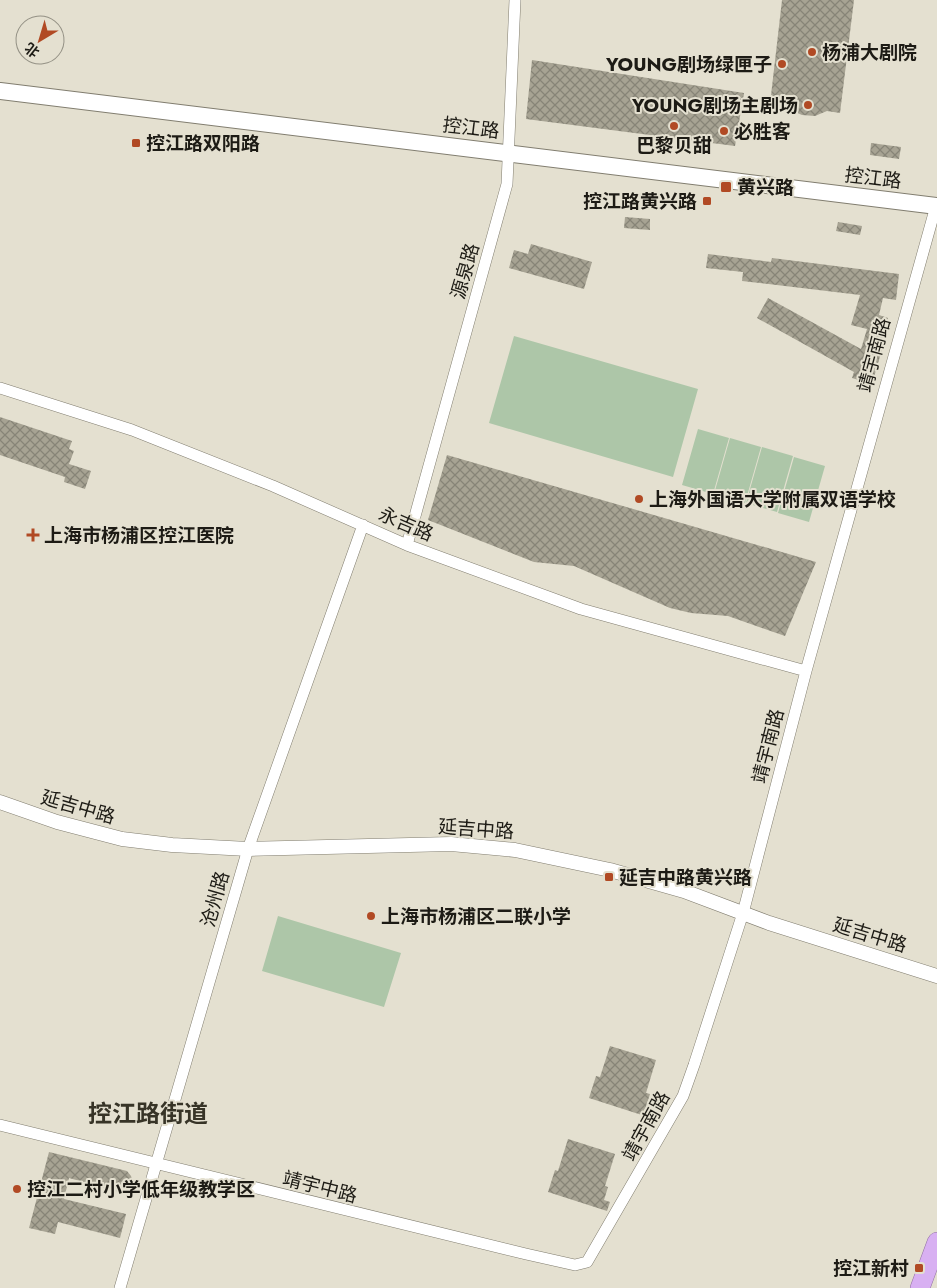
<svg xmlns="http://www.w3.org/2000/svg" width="937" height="1288" viewBox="0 0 937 1288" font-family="Jost,'Noto Sans SC',sans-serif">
<defs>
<pattern id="building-cross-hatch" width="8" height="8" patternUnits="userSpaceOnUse" patternTransform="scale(1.25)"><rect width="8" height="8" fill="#a7a393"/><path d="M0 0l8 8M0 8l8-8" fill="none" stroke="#878477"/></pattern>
</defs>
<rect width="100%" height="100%" fill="#e4e0d0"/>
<path fill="#adc6a8" d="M514 336 698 389 673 477 489 423Z
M698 429 729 438 713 494 682 485Z
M730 438 761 447 745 503 714 494Z
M762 447 793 456 777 512 746 503Z
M794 457 825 466 809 522 778 513Z
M278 916 401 953 384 1007 262 971Z"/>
<path fill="url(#building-cross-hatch)" d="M782 0H854L840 113 827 111 815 116 802 115 781 106 770 104Z
M532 60 744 93 735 146 526 119Z
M871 143 901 147 899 159 870 155Z
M625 217 650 219V230L624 228Z
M838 222 862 226 860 235 836 231Z
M531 244 592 262 584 289 509 268 514 250 528 254Z
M708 254 771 262 772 258 899 274 896 300 883 298 879 315 888 318 885 329H888L872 384 852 378 854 372 757 318 768 298 861 349 867 329 851 325 860 295 742 281 743 272 706 268Z
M0 417 72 441 69 449 74 451 69 464 91 471 85 489 64 482 65 477 0 455Z
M447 455 816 562 785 636 728 616 691 613 670 608 574 566 534 562 428 520Z
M610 1046 656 1060 646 1093 650 1094 646 1107 651 1108 648 1117 589 1098 596 1076 600 1077Z
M568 1139 615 1154 605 1186 608 1187 604 1200 610 1202 607 1211 548 1192 555 1170 558 1171Z
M49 1152 127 1171 131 1176 133 1183 130 1195 69 1178 64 1199 126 1214 120 1238 58 1222 55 1234 29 1228Z"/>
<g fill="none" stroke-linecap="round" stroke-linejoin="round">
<defs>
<path id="minor" d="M0 388 132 430 273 486 407 545 581 609 806 671
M407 545 507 184 515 0
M0 1125 526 1254 575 1265 587 1262 683 1096 694 1065 743 913 806 671 936 206
M120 1288 248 849 363 525"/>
<path id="tertiary" d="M0 802 57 822 122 839 172 845 248 849 451 844 515 850 610 870 684 891 769 923 937 976"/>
<path id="secondary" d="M0 91 937 206"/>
<path id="trunk" d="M920 1288 937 1242"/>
</defs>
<use href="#minor" stroke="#817d6f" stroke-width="12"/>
<use href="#tertiary" stroke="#817d6f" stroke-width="15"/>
<use href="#secondary" stroke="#817d6f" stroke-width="18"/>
<use href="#trunk" stroke="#9070a2" stroke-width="20"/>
<use href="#minor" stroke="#fff" stroke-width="11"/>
<use href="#tertiary" stroke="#fff" stroke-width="14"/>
<use href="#secondary" stroke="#fff" stroke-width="16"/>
<use href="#trunk" stroke="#d8b0f2" stroke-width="19"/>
</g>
<g fill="#b14a24" stroke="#e4e0d0" stroke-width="2">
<circle cx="812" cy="52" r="5"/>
<circle cx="782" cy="64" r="5"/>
<circle cx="808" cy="105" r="5"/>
<circle cx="674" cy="126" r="5"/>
<circle cx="724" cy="131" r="5"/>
<rect x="131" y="138" width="10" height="10" rx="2.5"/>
<rect x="720" y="181" width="12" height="12" rx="2.5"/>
<rect x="702" y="196" width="10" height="10" rx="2.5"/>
<circle cx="639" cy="499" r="5"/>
<path d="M30.5 527.5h5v5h5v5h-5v5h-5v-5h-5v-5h5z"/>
<rect x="604" y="872" width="10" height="10" rx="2.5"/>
<circle cx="371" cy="916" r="5"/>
<circle cx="17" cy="1189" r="5"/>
<rect x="914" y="1263" width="10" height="10" rx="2.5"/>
</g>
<g text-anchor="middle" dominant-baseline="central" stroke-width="4" stroke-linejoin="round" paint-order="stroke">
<g font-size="19" font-weight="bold" fill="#1d1b15" stroke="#e4e0d0" text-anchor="start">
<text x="822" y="52">杨浦大剧院</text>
<text x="772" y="64" text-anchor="end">YOUNG剧场绿匣子</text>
<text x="798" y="105" text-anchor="end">YOUNG剧场主剧场</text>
<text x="734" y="131">必胜客</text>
<text x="146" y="143">控江路双阳路</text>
<text x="674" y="145" text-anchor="middle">巴黎贝甜</text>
<text x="737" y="187">黄兴路</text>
<text x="697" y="201" text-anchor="end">控江路黄兴路</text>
<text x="649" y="499">上海外国语大学附属双语学校</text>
<text x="44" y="535">上海市杨浦区控江医院</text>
<text x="619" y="877">延吉中路黄兴路</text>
<text x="381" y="916">上海市杨浦区二联小学</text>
<text x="27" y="1189">控江二村小学低年级教学区</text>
<text x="909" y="1268" text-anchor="end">控江新村</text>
</g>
<g font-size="19" fill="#1d1b15" stroke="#e4e0d0">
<text transform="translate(471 128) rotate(7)">控江路</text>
<text transform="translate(873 178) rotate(7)">控江路</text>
<text transform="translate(465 271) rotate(-74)">源泉路</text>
<text transform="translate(874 355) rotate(-75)">靖宇南路</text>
<text transform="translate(406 524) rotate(23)">永吉路</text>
<text transform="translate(768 746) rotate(-76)">靖宇南路</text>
<text transform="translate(78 807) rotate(16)">延吉中路</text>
<text transform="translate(476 829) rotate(4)">延吉中路</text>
<text transform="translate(215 899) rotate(-74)">沧州路</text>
<text transform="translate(870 935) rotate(17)">延吉中路</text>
<text transform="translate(646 1126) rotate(-61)">靖宇南路</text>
<text transform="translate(320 1187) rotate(14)">靖宇中路</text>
</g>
<g font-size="24" font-weight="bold" fill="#373427" stroke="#e4e0d0">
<text x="148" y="1113">控江路街道</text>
</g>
</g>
<g transform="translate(40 40) rotate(218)"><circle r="24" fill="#e4e0d0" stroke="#949185"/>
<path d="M0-4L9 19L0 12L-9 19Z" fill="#b14a24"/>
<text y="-8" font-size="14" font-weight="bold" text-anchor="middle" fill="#1d1b15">北</text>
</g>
</svg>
